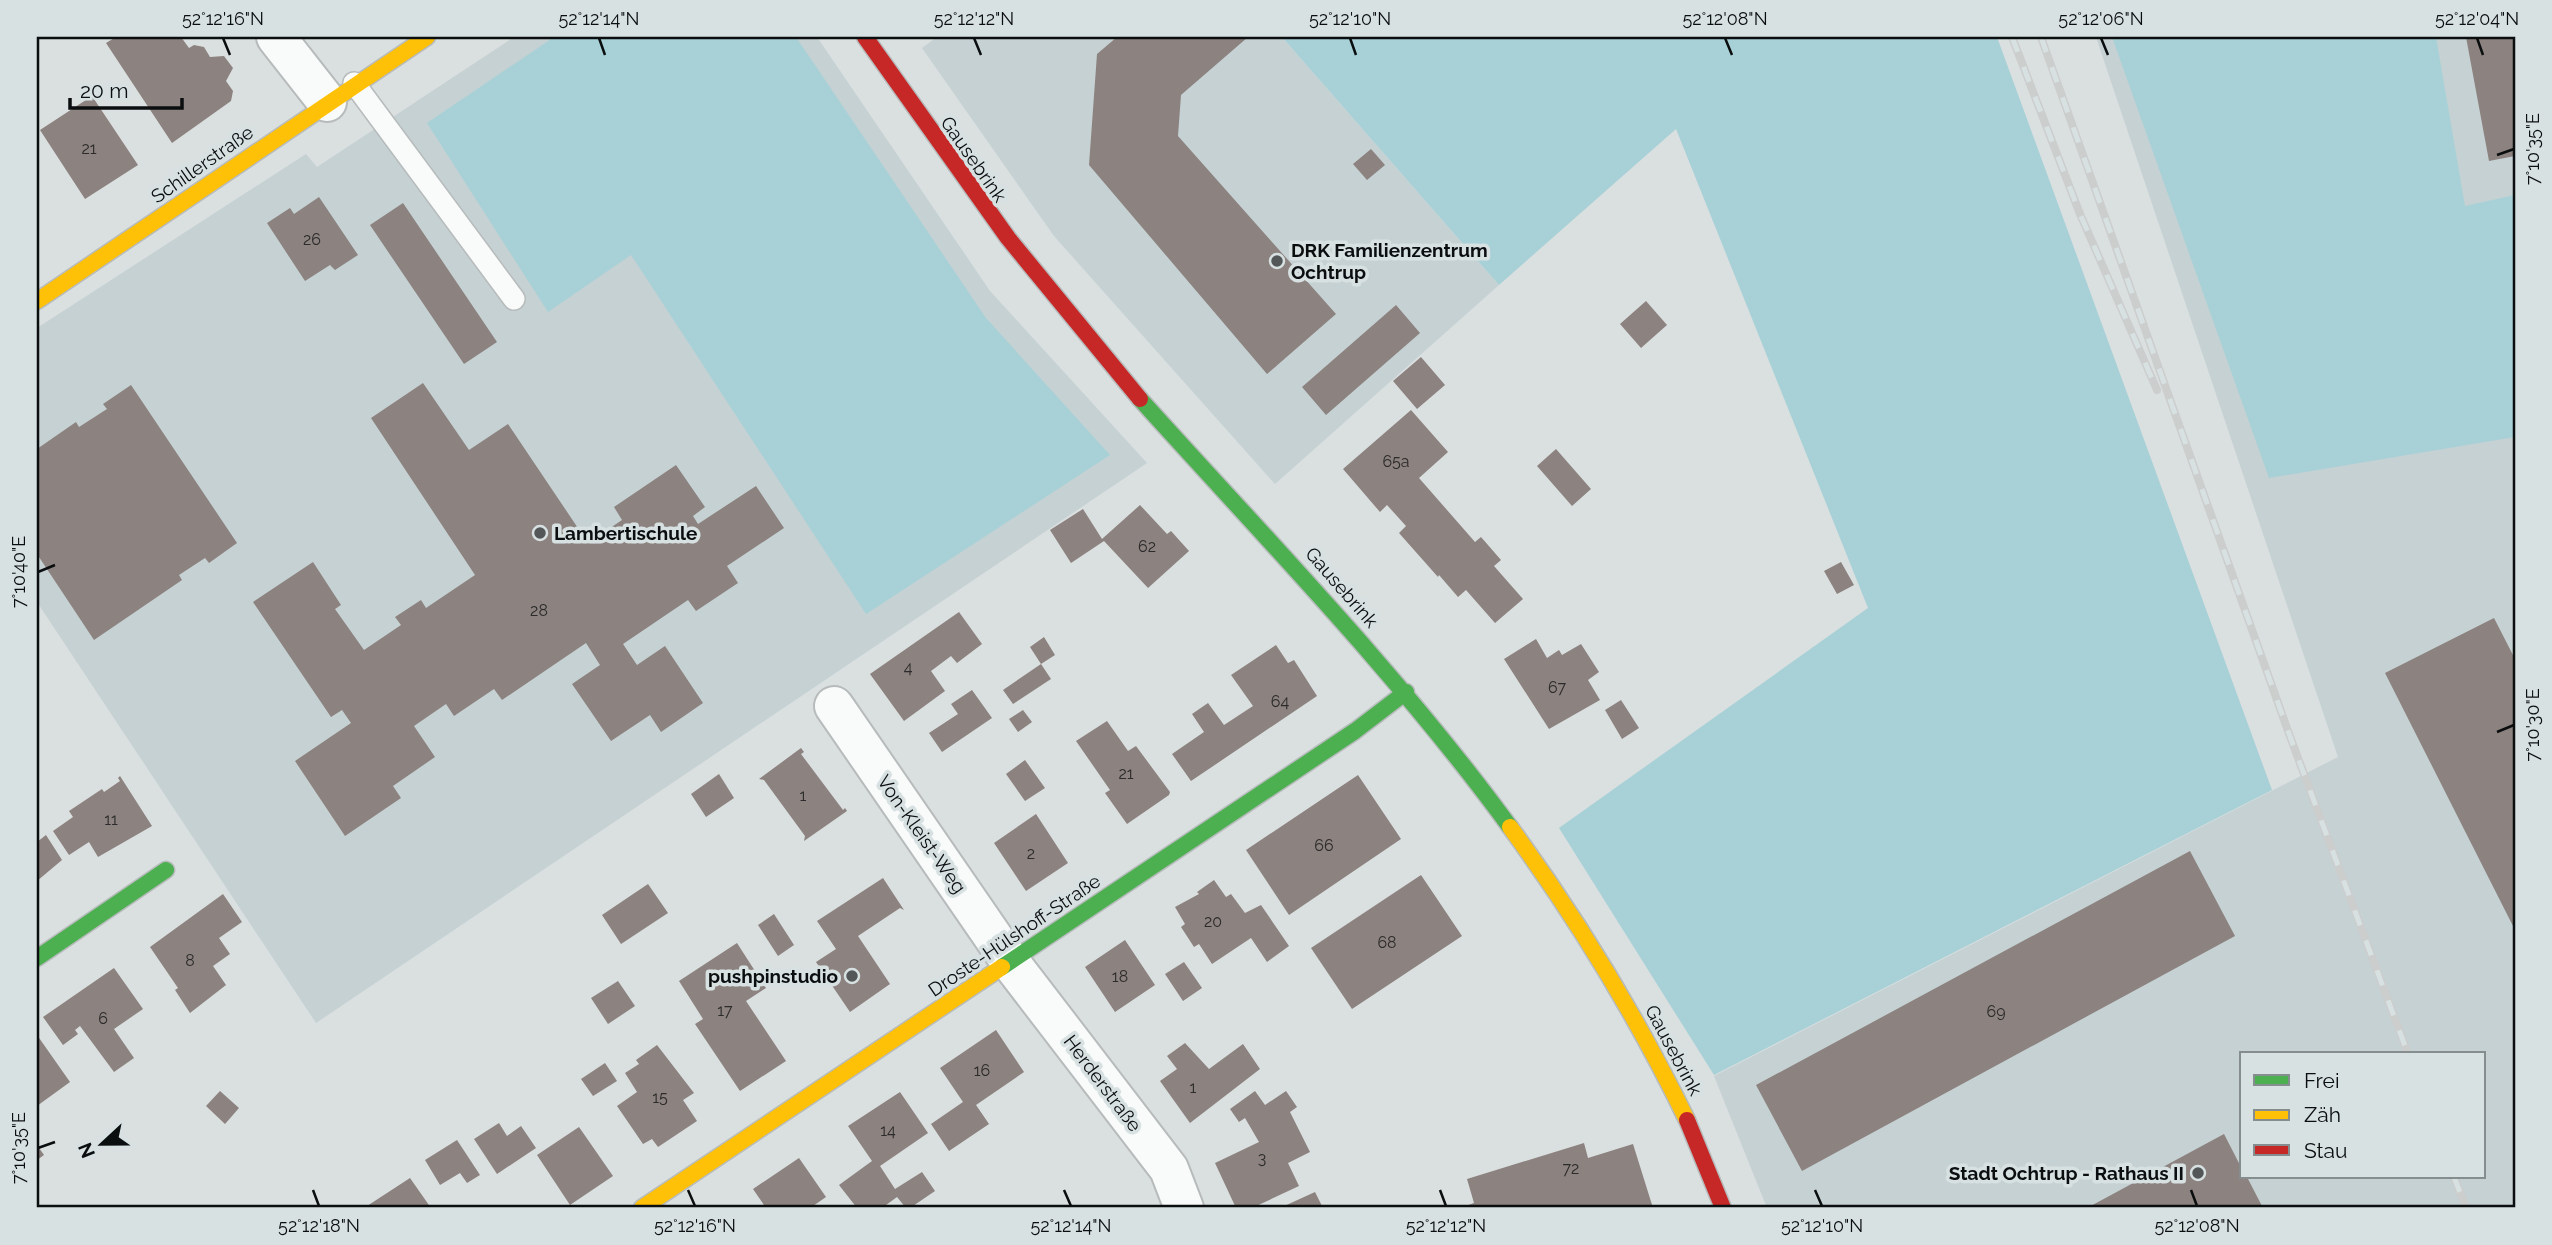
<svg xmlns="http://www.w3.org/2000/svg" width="2552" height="1245" viewBox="0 0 2552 1245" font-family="Raleway,sans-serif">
<rect width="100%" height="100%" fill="#dadfe0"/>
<path fill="#c5d1d3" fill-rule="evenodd" d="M514 37H817L990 291 1147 463 316 1023 37 602V328L306 154 317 167Z
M937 37H1282L1499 285 1275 484 1054 236 922 48Z
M2096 37H2515V1208H1767L1714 1076 2338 757ZM2242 1054H2484V1177H2242Z"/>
<path fill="#a8d1d7" d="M554 37H796L986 318 1110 455 866 614 631 255 548 312 427 123Z
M1282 37H1997L2272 790 1714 1075 1559 828 1868 608 1676 129 1499 285Z
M2112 37H2436L2465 206 2515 195V437L2269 478Z"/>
<path fill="#8c827f" d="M116 37H181L189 48 194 45 204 47 210 57 224 56 233 68 226 81 233 91 231 101 172 143 106 43Z
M1117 37H1248L1181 95 1178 136 1336 314 1267 374 1089 165 1097 54Z
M2466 37H2515V156L2489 161Z
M92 96 138 165 85 199 40 130Z
M1371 149 1385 165 1367 180 1353 164Z
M319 197 358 255 335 270 330 265 305 281 267 223 290 208 294 214Z
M403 203 497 342 464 364 370 225Z
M1646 301 1667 325 1641 348 1620 324Z
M1396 305 1420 333 1326 415 1302 387Z
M1421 357 1445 385 1417 409 1393 381Z
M423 383 469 450 508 424 588 543 622 520 614 507 676 465 705 507 693 516 698 524 756 486 784 528 727 566 738 583 696 611 688 600 623 644 637 665 665 646 703 703 661 732 650 715 611 741 572 684 600 665 586 643 502 700 494 689 454 716 446 704 414 726 435 757 393 786 401 798 345 836 295 761 351 723 342 710 331 717 253 602 313 562 341 605 335 609 364 650 401 625 395 617 421 600 426 608 475 575 371 418Z
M131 385 237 543 209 563 205 558 179 575 182 580 94 640 37 554V449L76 422 79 427 107 409 103 404Z
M1411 410 1448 452 1419 478 1475 542 1481 537 1501 560 1494 566 1523 599 1495 623 1466 590 1458 597 1439 575 1438 577 1399 533 1406 526 1387 505 1380 512 1343 469Z
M1556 449 1591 489 1572 506 1537 466Z
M1140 505 1167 534 1171 531 1189 551 1148 588 1104 541 1071 563 1050 530 1083 509 1102 539Z
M1841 562 1854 585 1837 594 1824 571Z
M959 612 982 644 957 663 951 656 931 671 945 691 904 721 870 674Z
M2494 618 2515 659V930L2385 673Z
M1044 637 1055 655 1041 664 1030 647Z
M1536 639 1547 658 1559 650 1562 655 1581 644 1599 672 1588 680 1600 700 1549 729 1504 659Z
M1276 645 1288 663 1294 660 1317 696 1191 781 1172 754 1204 732 1192 714 1208 703 1224 725 1253 706 1231 675Z
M1041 664 1051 679 1013 704 1003 690Z
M972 690 992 718 942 752 929 733 958 714 951 704Z
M1621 700 1639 728 1622 739 1605 710Z
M1023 710 1032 722 1018 732 1009 719Z
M1107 721 1128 751 1136 746 1170 792 1169 795 1127 824 1105 793 1110 790 1076 741Z
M801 748 804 752 801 754 843 810 845 808 847 811 804 841 805 836 764 780 759 779Z
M1025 760 1045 788 1025 801 1006 774Z
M719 774 734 798 706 817 691 794Z
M1358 775 1401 839 1289 915 1246 850Z
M120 776 152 826 98 857 89 842 69 855 53 831 73 817 69 811 102 789 104 792 120 781 118 778Z
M1036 814 1068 863 1026 891 994 843Z
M46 835 62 860 37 881V842Z
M2190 851 2235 936 1802 1171 1756 1085Z
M1421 875 1462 936 1352 1009 1311 948Z
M883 878 904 910 900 908 858 936 890 984 850 1012 816 962 836 949 817 921Z
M1214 880 1226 897 1231 894 1245 913 1261 905 1289 946 1267 962 1251 938 1212 964 1199 944 1194 947 1181 927 1185 924 1175 907 1199 894 1197 892Z
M648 884 668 913 621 944 602 915Z
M223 894 242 922 219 938 230 954 213 966 226 985 190 1013 175 990 178 988 150 947Z
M774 914 794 945 778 956 758 925Z
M1125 940 1155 985 1115 1012 1085 967Z
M737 943 766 988 746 1001 786 1061 740 1091 695 1024 703 1019 679 981Z
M1184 962 1202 988 1183 1001 1165 974Z
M114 968 143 1009 114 1029 134 1058 114 1072 80 1026 75 1030 78 1034 63 1045 43 1017Z
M618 981 635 1006 608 1024 591 998Z
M996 1030 1024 1072 976 1105 989 1124 949 1151 931 1124 963 1102 940 1068Z
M37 1035 70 1082 37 1106Z
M1185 1043 1209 1069 1243 1044 1260 1069 1190 1123 1160 1081 1177 1069 1167 1056Z
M657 1045 694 1093 683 1100 697 1121 658 1147 652 1139 643 1144 617 1106 637 1092 625 1073 639 1064 636 1060Z
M605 1063 617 1081 593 1096 581 1079Z
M220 1091 239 1108 225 1124 206 1106Z
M1255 1091 1265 1105 1286 1091 1297 1107 1290 1112 1310 1152 1288 1163 1299 1186 1252 1208H1236L1215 1163 1259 1142 1245 1118 1239 1122 1230 1109Z
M900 1092 928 1133 880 1166 895 1189 922 1172 935 1191 910 1208H906L897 1197 882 1208H857L839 1185 872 1161 848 1126Z
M499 1123 507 1136 521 1126 536 1148 497 1174 474 1139Z
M579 1127 613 1176 570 1205 537 1155Z
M2224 1134 2242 1169V1177H2247L2263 1208H2087Z
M457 1140 480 1175 467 1183 460 1173 440 1185 425 1160Z
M1584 1143 1588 1158 1633 1144 1653 1208H1460L1474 1203 1467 1179Z
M37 1145 44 1155 37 1160Z
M799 1158 826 1197 813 1206 814 1208H766L753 1189Z
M410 1178 431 1208H364Z
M1315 1192 1323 1208H1280Z"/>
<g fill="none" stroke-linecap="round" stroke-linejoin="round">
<defs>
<path id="lane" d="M354 83 514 299"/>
<path id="street" d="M276 37 327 102
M834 706 1011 963 1169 1169 1184 1208"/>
<path id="fast" d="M1140 399C1267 540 1398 674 1510 827
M37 958 166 870
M1002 967 1355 731 1406 692"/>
<path id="slow" d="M37 301 427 37
M1510 827C1578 920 1637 1017 1687 1120
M642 1208 1002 967"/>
<path id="jam" d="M865 37 1008 238 1140 399
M1687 1120 1723 1208"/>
</defs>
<use href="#lane" stroke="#b7bbbb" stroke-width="24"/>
<use href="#street" stroke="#b7bbbb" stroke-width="42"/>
<use href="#fast" stroke="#b7bbbb" stroke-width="19"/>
<use href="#slow" stroke="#b7bbbb" stroke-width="19"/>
<use href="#jam" stroke="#b7bbbb" stroke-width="19"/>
<use href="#lane" stroke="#f9fafa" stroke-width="21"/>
<use href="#street" stroke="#f9fafa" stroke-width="38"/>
<use href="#fast" stroke="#4caf50" stroke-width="16"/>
<use href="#slow" stroke="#ffc107" stroke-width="16"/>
<use href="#jam" stroke="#c62828" stroke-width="16"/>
<defs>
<path id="rail" d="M2012 37 2080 214 2157 390
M2041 37 2288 731 2408 1054
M2454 1177 2466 1208"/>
</defs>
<use href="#rail" stroke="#cccdcd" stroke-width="8"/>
<use href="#rail" stroke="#d8e1e2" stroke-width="5" stroke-dasharray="16" stroke-linecap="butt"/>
</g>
<path fill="none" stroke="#0b0e0f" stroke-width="2.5" d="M223 38 230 55M599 38 605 55M974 38 981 55M1350 38 1356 55M1725 38 1732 55M2101 38 2108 55M2477 38 2483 55M2497 155 2514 149M38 572 55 565M2497 732 2514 725M38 1148 55 1142M313 1190 319 1206M688 1190 695 1206M1064 1190 1071 1206M1440 1190 1446 1206M1815 1190 1822 1206M2191 1190 2197 1206"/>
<g fill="#535758" stroke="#d8e1e2" stroke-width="2.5">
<circle cx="1277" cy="261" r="7"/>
<circle cx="540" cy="533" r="7"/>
<circle cx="852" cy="976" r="7"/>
<circle cx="2198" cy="1173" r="7"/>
</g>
<g text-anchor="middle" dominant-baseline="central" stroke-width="7" stroke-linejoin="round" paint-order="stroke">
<g font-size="16" fill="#2b2b2b">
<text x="89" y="148">21</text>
<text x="312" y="239">26</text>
<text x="1396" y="461">65a</text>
<text x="1147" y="546">62</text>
<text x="539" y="610">28</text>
<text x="908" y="667">4</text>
<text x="1557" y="687">67</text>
<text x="1280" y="701">64</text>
<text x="1126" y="773">21</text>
<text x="803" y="795">1</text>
<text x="111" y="819">11</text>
<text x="1324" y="845">66</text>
<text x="1031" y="853">2</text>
<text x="1213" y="921">20</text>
<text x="1387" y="942">68</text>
<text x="190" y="960">8</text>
<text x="1120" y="976">18</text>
<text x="725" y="1010">17</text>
<text x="1996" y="1011">69</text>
<text x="103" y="1018">6</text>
<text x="982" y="1070">16</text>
<text x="1193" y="1087">1</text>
<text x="660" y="1097">15</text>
<text x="888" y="1130">14</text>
<text x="1262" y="1158">3</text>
<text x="1571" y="1168">72</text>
</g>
<g font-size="19" fill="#0b0e0f" stroke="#d8e1e2">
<text transform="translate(974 159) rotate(55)">Gausebrink</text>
<text transform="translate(202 164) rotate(-35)">Schillerstraße</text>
<text transform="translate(1342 587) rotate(49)">Gausebrink</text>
<text transform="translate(922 834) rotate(55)">Von-Kleist-Weg</text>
<text transform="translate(1014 935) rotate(-34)">Droste-Hülshoff-Straße</text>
<text transform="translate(1674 1050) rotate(62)">Gausebrink</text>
<text transform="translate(1103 1083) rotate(53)">Herderstraße</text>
</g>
<g font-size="19" font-weight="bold" fill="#0b0e0f" stroke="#d8e1e2" text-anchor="start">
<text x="1291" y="250">DRK Familienzentrum<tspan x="1291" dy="22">Ochtrup</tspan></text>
<text x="554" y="533">Lambertischule</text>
<text x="838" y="976" text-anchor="end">pushpinstudio</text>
<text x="2184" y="1173" text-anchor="end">Stadt Ochtrup - Rathaus II</text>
</g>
</g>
<rect width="2552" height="1245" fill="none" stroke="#d8e1e2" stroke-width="77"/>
<rect x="2240" y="1052" width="245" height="126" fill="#d8e1e2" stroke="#868d8e" stroke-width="2"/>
<rect x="2254" y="1075" width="35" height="10" fill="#4caf50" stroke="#868d8e" stroke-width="2"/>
<text x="2304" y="1088" font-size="21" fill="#0b0e0f">Frei</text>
<rect x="2254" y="1110" width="35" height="10" fill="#ffc107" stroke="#868d8e" stroke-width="2"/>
<text x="2304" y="1122" font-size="21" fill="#0b0e0f">Zäh</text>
<rect x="2254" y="1145" width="35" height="10" fill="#c62828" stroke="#868d8e" stroke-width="2"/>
<text x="2304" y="1158" font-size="21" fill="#0b0e0f">Stau</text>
<g transform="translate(102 1144) rotate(248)" stroke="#d8e1e2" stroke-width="5" paint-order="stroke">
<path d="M0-5L12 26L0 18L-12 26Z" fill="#0b0e0f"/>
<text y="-10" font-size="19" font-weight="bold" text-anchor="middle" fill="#0b0e0f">N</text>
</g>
<path d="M70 98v10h112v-10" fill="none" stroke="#0b0e0f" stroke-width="3.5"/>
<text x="80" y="98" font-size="21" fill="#0b0e0f" stroke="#d8e1e2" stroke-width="5" paint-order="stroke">20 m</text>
<rect x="38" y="38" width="2476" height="1168" fill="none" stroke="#0b0e0f" stroke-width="2.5"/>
<g font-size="18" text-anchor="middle" fill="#0b0e0f">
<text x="223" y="25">52°12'16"N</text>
<text x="599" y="25">52°12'14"N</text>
<text x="974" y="25">52°12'12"N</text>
<text x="1350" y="25">52°12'10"N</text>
<text x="1725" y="25">52°12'08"N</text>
<text x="2101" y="25">52°12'06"N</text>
<text x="2477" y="25">52°12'04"N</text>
<text transform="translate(2533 149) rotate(-90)" y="6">7°10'35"E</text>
<text transform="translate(19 572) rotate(-90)" y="6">7°10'40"E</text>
<text transform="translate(2533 725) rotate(-90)" y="6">7°10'30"E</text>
<text transform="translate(19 1148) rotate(-90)" y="6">7°10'35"E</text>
<text x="319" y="1232">52°12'18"N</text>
<text x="695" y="1232">52°12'16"N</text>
<text x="1071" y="1232">52°12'14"N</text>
<text x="1446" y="1232">52°12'12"N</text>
<text x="1822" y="1232">52°12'10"N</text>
<text x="2197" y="1232">52°12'08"N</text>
</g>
</svg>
